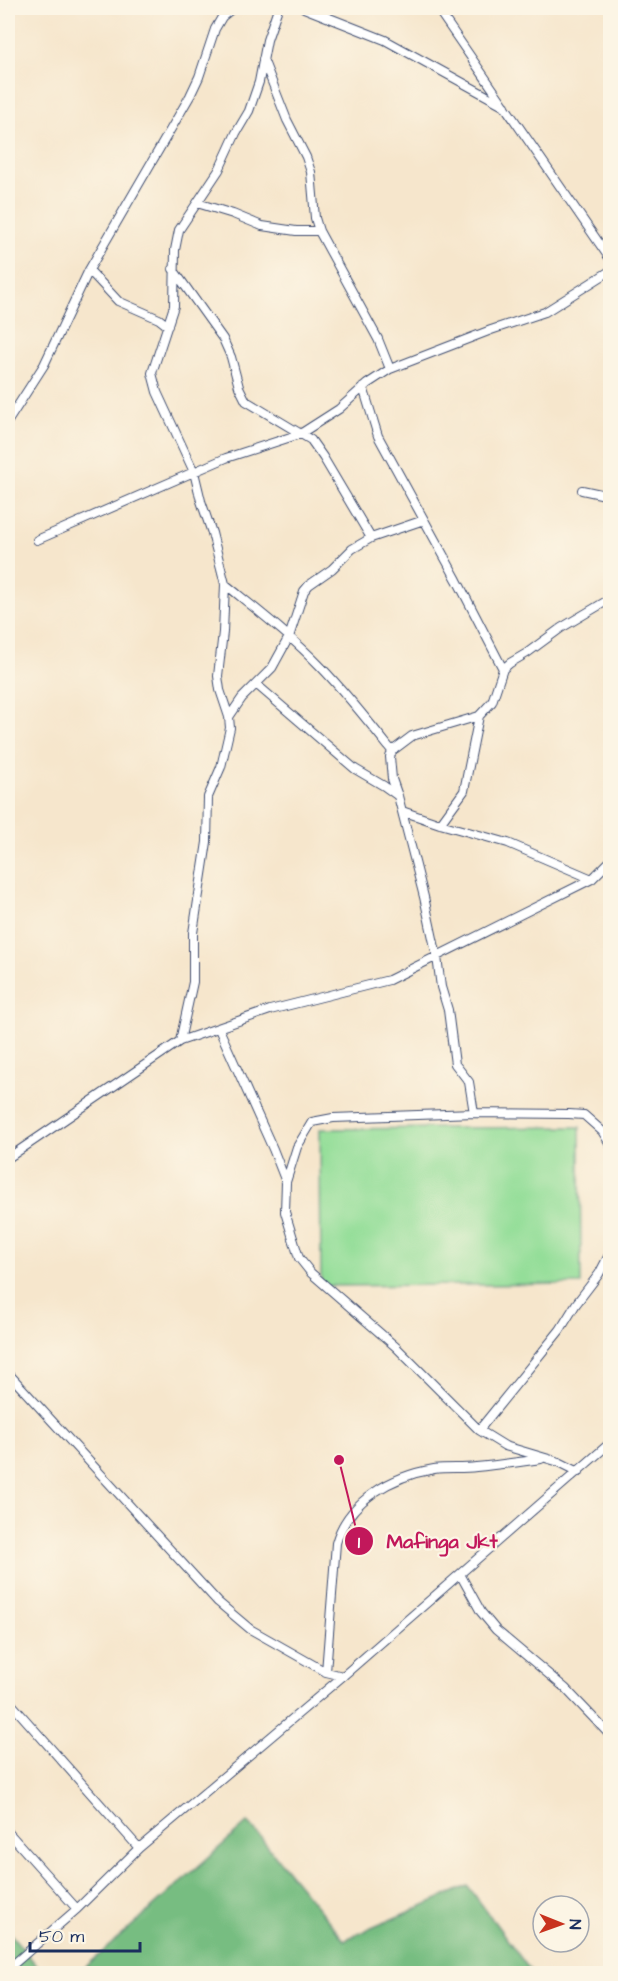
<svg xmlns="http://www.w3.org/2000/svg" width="618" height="1981" viewBox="0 0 618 1981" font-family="'Architects Daughter',sans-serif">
<rect width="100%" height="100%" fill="#fcf5e5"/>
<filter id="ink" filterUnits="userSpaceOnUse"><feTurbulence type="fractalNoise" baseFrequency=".0167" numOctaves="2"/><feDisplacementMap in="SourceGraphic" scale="12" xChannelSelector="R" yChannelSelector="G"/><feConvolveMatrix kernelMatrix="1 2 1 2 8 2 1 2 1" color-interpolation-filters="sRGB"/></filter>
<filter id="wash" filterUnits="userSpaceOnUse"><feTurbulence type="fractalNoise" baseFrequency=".008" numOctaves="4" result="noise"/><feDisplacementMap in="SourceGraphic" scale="24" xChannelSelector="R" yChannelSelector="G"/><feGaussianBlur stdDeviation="1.35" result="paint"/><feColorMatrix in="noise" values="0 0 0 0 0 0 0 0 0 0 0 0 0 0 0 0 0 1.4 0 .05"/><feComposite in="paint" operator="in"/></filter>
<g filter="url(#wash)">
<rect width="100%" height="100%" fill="#f6e6cc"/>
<path fill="#94de99" stroke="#58867c" stroke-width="1.5" d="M580 1127 581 1284 321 1286 320 1129Z"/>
<path fill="#77bd81" stroke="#497670" stroke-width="1.5" d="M248 1822 344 1940 468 1886 532 1973H79Z
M8 1931 43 1973H8Z"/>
</g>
<g filter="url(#ink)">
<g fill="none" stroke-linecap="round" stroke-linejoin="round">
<defs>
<path id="service" d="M304 8 385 40 505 106
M437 8 610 259
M263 59 287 120 306 157 311 172 315 218 319 231 378 339 390 369
M197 203 233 214 262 226 296 231H319
M173 269 223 339 231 357 239 387 246 401 311 440 323 457 371 538
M89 270 118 301 159 319 168 326
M363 387 378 436 457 580 503 669
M8 421 44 365 89 270 190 96 199 77 215 29 222 17 233 8
M582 490 610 496
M37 540 226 458 300 434 339 409 367 384 390 369 491 330 545 312 610 271
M225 584C257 610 291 636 320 666 346 693 369 722 392 751
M256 684 355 769 384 786 398 796
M229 717 242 698 272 668 289 637 304 591 309 585 332 569 352 549 371 538 424 520
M402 811 440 824 508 843 592 879
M440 824 464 791 479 716
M219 1029 273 1149 286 1182
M180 1041 193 982V933L207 842 208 797 221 767 230 728 229 717 220 690 218 676 223 632 225 584 212 533 201 501 194 472 157 392 152 373 174 306 175 250 179 230 219 170 236 133 249 111 259 82 267 40 278 8
M474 1113 469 1082 455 1064 448 1010 441 987 437 957 424 897 398 796 392 779 390 757 392 751 412 736 479 716 492 702 503 669 510 663 527 653 561 628 610 599
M8 1158 180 1041 270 1010 389 980 592 879 610 861
M8 1373 218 1602 250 1629 326 1672 343 1676
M479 1430 560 1330 576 1304 599 1274 610 1253
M579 1472 559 1462 505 1446 479 1430 396 1347 311 1273 299 1258 285 1212 286 1182 297 1147 312 1122 333 1118 474 1113 569 1114 584 1115 602 1131 610 1144
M460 1574 481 1612 496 1630 565 1688 607 1732 610 1737
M326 1672 336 1543C348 1500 393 1476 434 1469 448 1467 462 1469 476 1467 498 1465 519 1462 541 1459
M8 1700 139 1848
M8 1832 77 1909
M8 1969 77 1909 139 1848 343 1676 610 1443"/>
</defs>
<use href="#service" stroke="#3c4a6e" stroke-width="10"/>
<use href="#service" stroke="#fff" stroke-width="8"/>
</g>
</g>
<path fill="none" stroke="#c2185b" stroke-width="2" d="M339 1460L359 1541"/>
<g fill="#c2185b" stroke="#fcf5e5" stroke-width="2">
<circle cx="339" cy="1460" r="6"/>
<circle cx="359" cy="1541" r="15"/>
</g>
<g font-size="18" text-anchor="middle" font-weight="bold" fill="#fff">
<text x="359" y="1548">1</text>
</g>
<g font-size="20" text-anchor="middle" font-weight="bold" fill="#c2185b" stroke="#fcf5e5" stroke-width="4.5" stroke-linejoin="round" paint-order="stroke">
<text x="442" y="1548">Mafinga Jkt</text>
</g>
<rect width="618" height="1981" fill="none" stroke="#fcf5e5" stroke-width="30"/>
<g transform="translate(561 1924) rotate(91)"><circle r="28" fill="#fcf5e5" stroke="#a2a6af" stroke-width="1.5"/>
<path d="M0-4.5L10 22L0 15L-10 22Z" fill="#c8321e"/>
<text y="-9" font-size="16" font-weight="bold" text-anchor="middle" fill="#1b2f5e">N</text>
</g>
<path d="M30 1942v9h110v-9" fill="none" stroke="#1b2f5e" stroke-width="3"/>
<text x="39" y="1942" font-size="18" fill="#1b2f5e" stroke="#fcf5e5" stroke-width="4.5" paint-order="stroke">50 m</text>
</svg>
